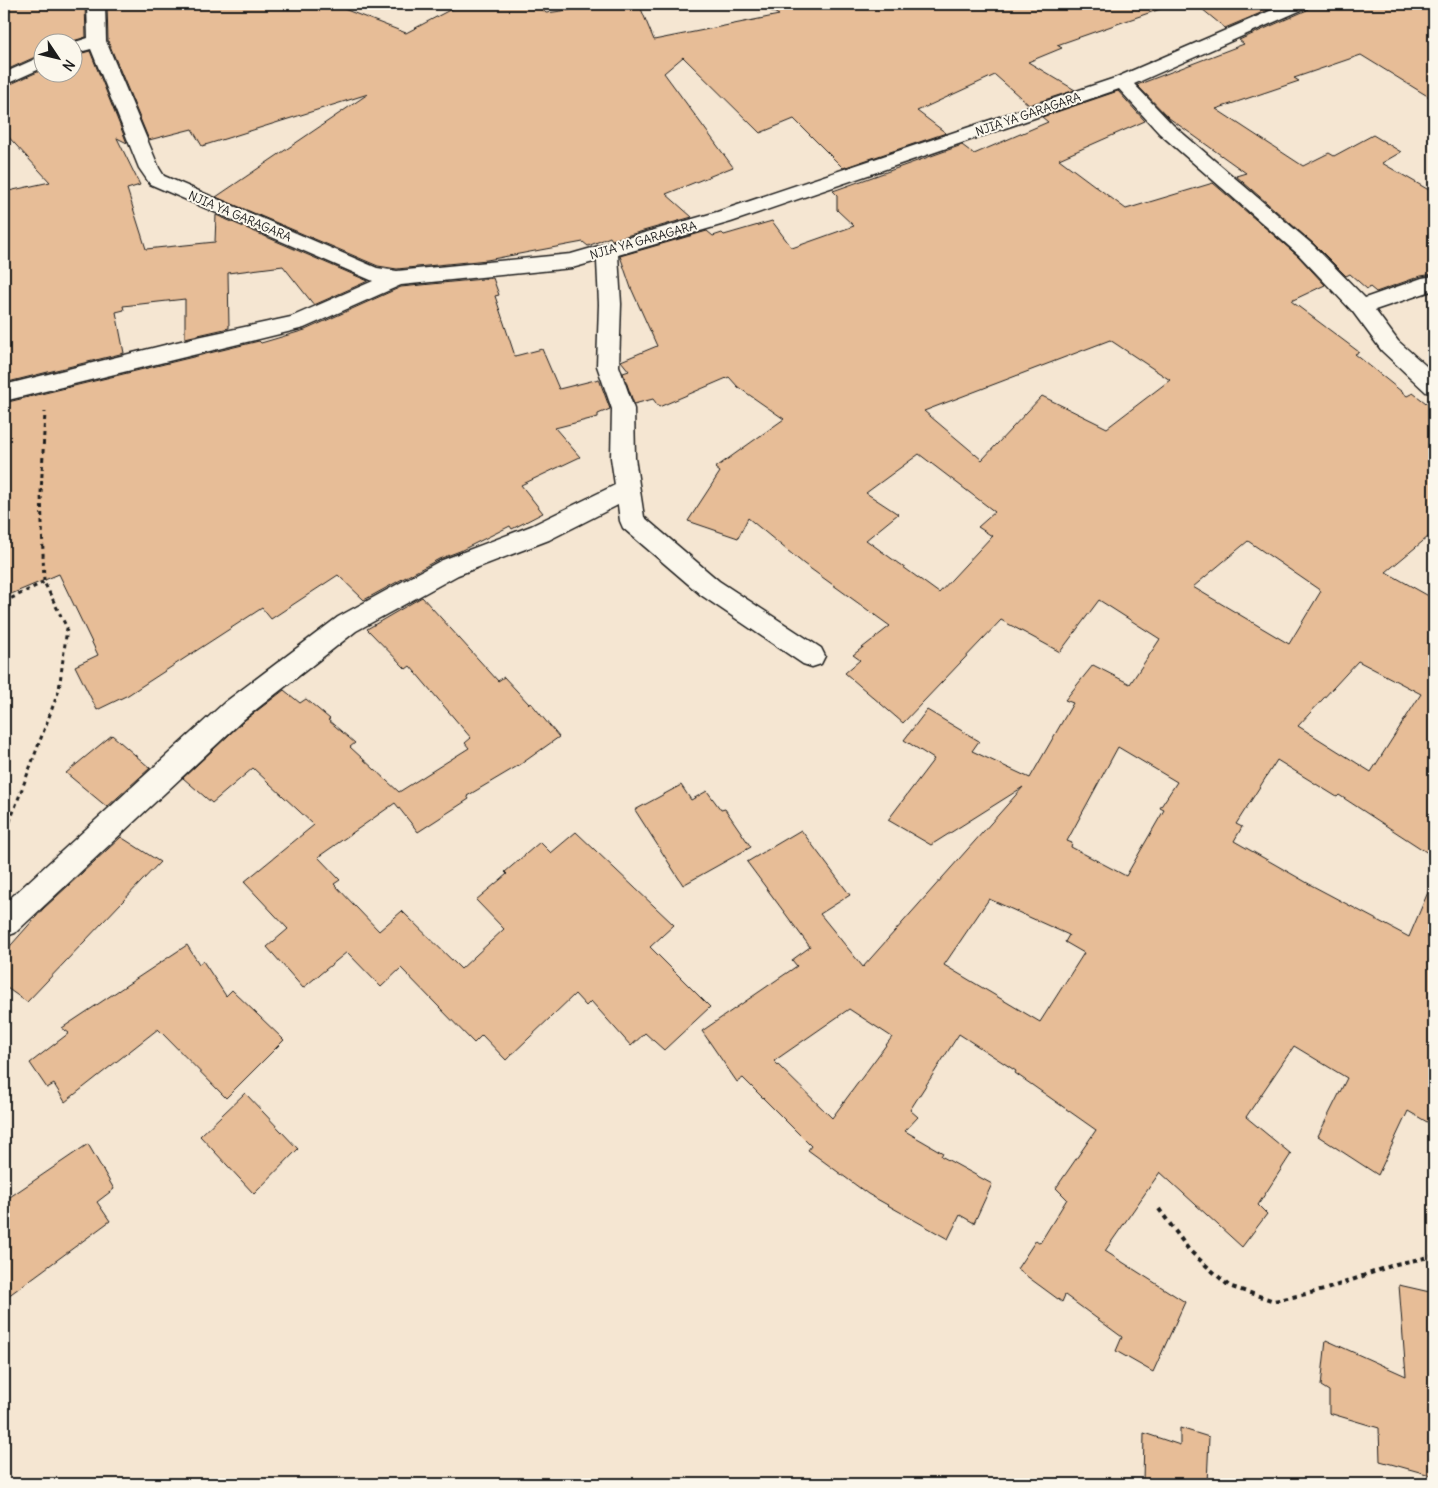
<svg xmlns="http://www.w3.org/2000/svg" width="1438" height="1488" viewBox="0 0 1438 1488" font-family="Delius,sans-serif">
<rect width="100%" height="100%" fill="#f5e6d2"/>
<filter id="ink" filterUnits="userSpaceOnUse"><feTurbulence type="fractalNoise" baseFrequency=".02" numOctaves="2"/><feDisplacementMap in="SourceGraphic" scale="10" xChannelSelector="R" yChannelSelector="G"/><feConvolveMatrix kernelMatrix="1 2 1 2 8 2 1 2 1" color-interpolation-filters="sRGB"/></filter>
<g filter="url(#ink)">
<path fill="#e7bd97" stroke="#1c1c1c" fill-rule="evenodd" d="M18 4H85L86 37 70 42H42V54L4 71V7Z
M107 4H331L406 33 461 4H536L546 13 614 4H639L654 40 779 15 759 4H1162L1163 8 1057 45 1062 48 1028 62 1075 90 1029 105 995 75 917 111 946 133 843 168 794 119 760 133 683 57 664 73 733 167 666 194 692 217 612 240 610 237 588 246 583 242 487 260 397 269 378 266 216 197 368 94 202 146 192 129 149 140 108 41Z
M1196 4H1282L1225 28Z
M1311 4H1434V100L1361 55 1294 78 1299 81 1216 109 1303 166 1329 153 1334 156 1373 135 1401 152 1382 163 1434 193V274L1421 276 1376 292 1370 287 1367 289 1350 274 1346 276 1314 244 1236 176 1246 173 1169 118 1137 85 1244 44 1239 40 1307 10Z
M90 51 127 143 117 138 140 185 127 189 146 249 215 242 216 215 368 281 314 305 283 266 228 273 229 328 185 338V299L123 306 124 310 116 312 124 353 4 383V192L50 182 4 132V87L42 70V72H72V56Z
M1118 91 1145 121 1059 159 1126 209 1213 183 1298 256 1325 285 1291 301 1359 352 1355 354 1407 396 1413 393 1434 409V532L1386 572 1434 599V857L1339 795 1337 797 1277 760 1236 824 1242 827 1234 841 1311 885 1409 937 1434 878V1126L1408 1111 1378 1175 1318 1136 1347 1078 1294 1046 1246 1117 1291 1154 1258 1205 1267 1214 1242 1247 1160 1172 1105 1251 1185 1302 1153 1372 1116 1351 1122 1337 1065 1295 1062 1302 1017 1269 1036 1240 1040 1243 1067 1199 1056 1188 1096 1130 1015 1073 1016 1071 959 1034 910 1110 918 1117 905 1131 943 1153 941 1156 992 1184 974 1223 960 1215 948 1239 868 1194 808 1150 811 1146 743 1078 737 1082 702 1031 797 966 792 960 810 947 747 862 801 830 850 895 820 914 863 967 1023 787 931 845 888 820 934 759 904 740 927 710 979 741 972 751 1030 778 1073 703 1065 700 1093 665 1130 684 1160 639 1099 600 1060 652 1001 620 903 723 845 673 860 660 853 655 890 626 804 564 748 518 738 538 688 521 720 472 715 468 784 419 738 387 729 377 659 407 653 399 634 404 623 373 629 371 621 361 657 346 631 288 620 256 707 231 713 236 722 233 724 235 772 221 792 248 854 226 837 210V195L833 191 962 145 974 154 1048 122 1042 117ZM1110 340 1170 380 1107 428 1042 396 982 460 924 411ZM919 454 995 512 978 527 992 536 939 593 866 540 898 514 866 493ZM1248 541 1321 591 1289 644 1193 587ZM1358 661 1421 694 1371 772 1298 726ZM1118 747 1177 782 1160 808 1164 810 1126 876 1071 847 1072 843 1067 841ZM989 899 1069 935 1065 942 1084 953 1040 1022 944 965ZM849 1009 892 1037 832 1118 774 1061Z
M493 278 499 295 495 296 515 356 542 349 559 389 599 379 610 409 598 414V417L555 428 580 457 521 485 543 513 512 529 510 526 460 551 439 559 364 600 338 575 271 619 262 608 128 695 97 710 75 666 98 655 59 574 4 597V403L259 341 261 343 305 330 401 287Z
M422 597 498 681 504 677 529 704 531 703 559 737 521 764 467 796 469 799 418 832 395 803 318 857 340 880 334 884 379 931 402 911 461 969 504 929 476 900 507 874 505 872 540 842 551 853 576 832 674 925 650 947 710 1007 664 1050 645 1033 631 1046 591 1001 586 1006 575 994 506 1060 482 1035 474 1043 401 968 381 987 347 952 303 988 267 947 288 929 244 882 314 825 253 768 212 803 183 778 245 720 284 690 300 703 306 699 330 719 328 720 355 743 350 747 399 792 469 748 465 743 471 738 410 666 406 669 367 629Z
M112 735 150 768 107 807 66 773Z
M681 785 691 800 707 791 721 810 725 809 751 847 683 885 635 810Z
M121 837 160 862 27 1002 4 986V953L43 909Z
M187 945 199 964 203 961 226 996 232 990 284 1040 226 1098 158 1029 65 1102 54 1084 47 1088 30 1063 69 1033 62 1028Z
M245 1093 298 1149 254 1194 200 1136Z
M88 1144 114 1189 97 1202 110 1221 4 1299V1201Z
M1399 1285 1434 1293V1476L1380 1461 1379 1428 1329 1413V1391L1321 1386 1326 1340 1406 1376Z
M1180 1428 1209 1437 1207 1484H1143L1144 1433 1180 1445Z"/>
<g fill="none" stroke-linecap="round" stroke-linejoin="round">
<defs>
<path id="street" d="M87 4H105L106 41 159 168 164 176 377 268 397 271 571 254 717 212 1115 78 1286 4H1309L1306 8 1134 84 1173 125 1313 245 1365 298 1422 278 1434 276V290L1375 310 1398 341 1434 373V394L1426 392 1382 351 1353 312 1299 255 1159 133 1119 89 731 222 618 255 621 304 619 366 634 409 635 458 644 517 719 581 821 648 825 656 821 664 812 667 803 664 701 595 623 528 620 521 618 505 549 540 458 575 356 631 244 719 15 933 4 937V904L224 703 338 617 440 561 531 526 615 485 611 458 612 409 597 366 599 304 597 261 572 268 401 285 304 328 4 401V385L193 338 291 317 373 281 150 184 139 168 91 49 72 54V43L88 38Z
M42 56V68L4 85V73Z"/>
</defs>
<use href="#street" stroke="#1c1c1c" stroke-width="3"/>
<path stroke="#1c1c1c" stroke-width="3" stroke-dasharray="4 4" stroke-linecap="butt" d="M4 602 44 582
M4 837 59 690 67 628 44 582 41 494 45 412"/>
<path stroke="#1c1c1c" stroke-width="4" stroke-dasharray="4.5 4.5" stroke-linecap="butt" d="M1159 1209 1189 1250 1229 1286 1274 1301 1324 1290 1396 1264 1434 1256"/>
<use href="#street" fill="#fbf7ec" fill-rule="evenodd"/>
</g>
</g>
<g text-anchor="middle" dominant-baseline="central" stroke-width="4" stroke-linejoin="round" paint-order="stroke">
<g font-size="12" fill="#1c1c1c" stroke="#fbf7ec">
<text transform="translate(1028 114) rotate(-19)">NJIA YA GARAGARA</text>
<text transform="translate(240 216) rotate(23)">NJIA YA GARAGARA</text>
<text transform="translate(643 240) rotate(-16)">NJIA YA GARAGARA</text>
</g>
</g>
<rect width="1438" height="1488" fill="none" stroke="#fbf7ec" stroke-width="20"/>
<rect x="10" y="10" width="1418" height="1468" fill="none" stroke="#1c1c1c" stroke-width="2" filter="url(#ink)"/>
<g transform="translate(58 58) rotate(125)"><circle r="24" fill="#fbf7ec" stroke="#a29f99"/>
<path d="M0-4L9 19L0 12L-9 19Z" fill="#1c1c1c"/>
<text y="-8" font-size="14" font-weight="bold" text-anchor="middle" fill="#1c1c1c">N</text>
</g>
</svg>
